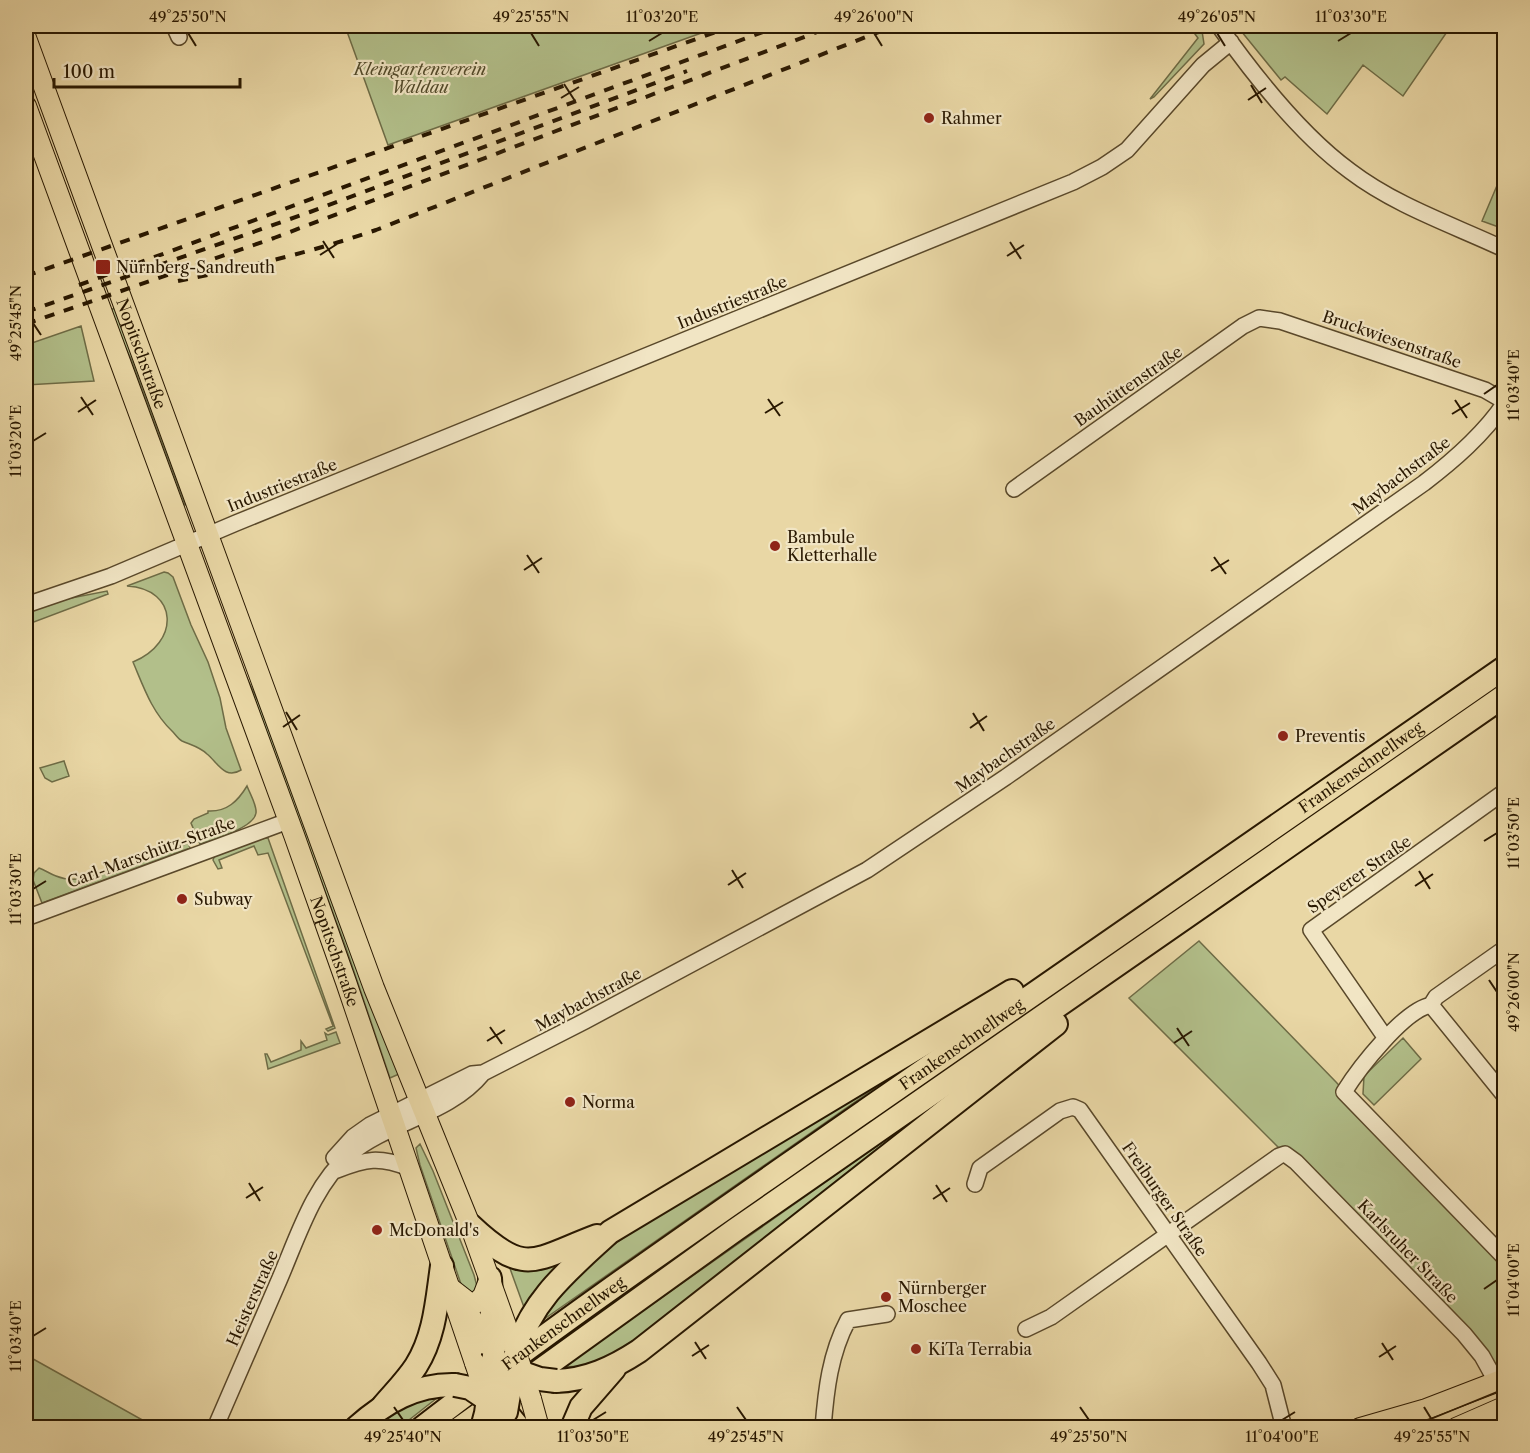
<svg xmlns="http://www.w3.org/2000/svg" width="1530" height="1453" viewBox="0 0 1530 1453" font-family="'Libre Caslon Text',serif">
<rect width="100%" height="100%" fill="#e9d7a5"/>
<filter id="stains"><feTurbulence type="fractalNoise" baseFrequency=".00333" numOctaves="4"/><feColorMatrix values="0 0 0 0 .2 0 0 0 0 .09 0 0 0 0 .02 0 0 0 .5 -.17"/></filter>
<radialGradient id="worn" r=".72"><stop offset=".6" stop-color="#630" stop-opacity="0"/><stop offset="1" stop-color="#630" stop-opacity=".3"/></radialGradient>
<path fill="#b2bf8a" stroke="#6e6c46" stroke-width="1.5" d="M345 26H721L388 145Z
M1189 26H1199L1202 31 1204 44 1154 97 1150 99 1198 38Z
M1237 26H1451L1403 96 1363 65 1327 114 1285 77 1281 80Z
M1504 169V229L1482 221Z
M117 307 188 503 185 505 131 359 108 311Z
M81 326 94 381 26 385V345Z
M164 572 168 573 173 577 191 625 208 662 220 698 226 728 241 770C225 780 218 763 207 754 200 747 191 745 182 741 178 739 175 734 172 731 152 712 144 688 133 662 180 643 179 589 127 586Z
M107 591 108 594 26 625V611L61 600Z
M244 672 270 726 399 1074 390 1078 346 948Z
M64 761 69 776 52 782 45 778 40 768Z
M247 786C250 794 257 805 256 813 254 828 213 840 200 844L191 823 194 819 208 813V811C227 812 238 801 247 786Z
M263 838H268L335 1028 328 1031 326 1029 333 1026 268 853 258 855 254 846 219 860 222 868 218 869 213 860 215 855Z
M187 840 190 848 42 903 33 880 34 873 39 868C45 870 50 874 56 876 75 884 93 876 111 868L113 871 186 844Z
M1230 866 1235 873 543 1356 538 1349Z
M1199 941 1336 1082 1504 1264V1364L1498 1367 1289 1151 1280 1149 1129 998Z
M336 1032 340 1043 268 1069 265 1054H267L271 1062 301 1050V1041L306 1048 327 1040 325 1033 328 1035Z
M1403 1038 1421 1059 1374 1105 1363 1094 1364 1076Z
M902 1069 540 1322 557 1295 602 1253 652 1218Z
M931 1108 627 1350 583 1366 563 1367Z
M420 1144 433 1171 474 1275 478 1290 475 1297 462 1287 420 1165 416 1148Z
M508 1263H561L525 1310Z
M26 1355 155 1427H46L26 1416Z
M437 1398 400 1427 368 1428C389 1412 410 1401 437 1398Z"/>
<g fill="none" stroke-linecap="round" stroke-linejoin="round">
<defs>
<path id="minor" d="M174 26 179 37
M1219 26C1253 74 1302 136 1350 171 1396 206 1453 225 1504 249
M1014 489 1243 326 1259 318 1280 321 1485 390 1504 401
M26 605 111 576 236 523 1073 182 1102 167 1127 150 1203 65 1231 42
M26 918 288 821
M1504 949 1436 997 1431 1005C1404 1010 1359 1068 1344 1092L1504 1257
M1431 1005 1504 1095
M1385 1037 1311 930 1504 792
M334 1158 353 1137 370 1125 472 1074 483 1073
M337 1170C366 1159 379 1156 409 1168
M975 1184 980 1168 1060 1111 1073 1107 1080 1110 1259 1363 1273 1385 1284 1428
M1026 1329 1051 1317 1279 1156 1285 1154 1296 1162 1464 1334 1482 1356 1497 1383
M215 1428C236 1380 257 1332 277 1285 297 1240 312 1186 350 1154 390 1121 449 1115 483 1073L585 1021 867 870 1006 777 1424 483C1454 460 1483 435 1504 404
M823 1428C826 1390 830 1354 848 1320L887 1314"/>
<g id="major">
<path id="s1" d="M26 38 374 988 470 1225 516 1353"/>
<path id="s2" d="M26 106 294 835 346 982 475 1363"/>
<path d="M450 1288 468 1302 476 1303 483 1296 490 1278"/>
<path d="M531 1399 539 1428"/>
<path d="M1360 1428 1426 1409 1504 1379"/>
<path d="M1456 1428 1504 1407"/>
</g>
<g id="highway">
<path d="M470 1225C526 1278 533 1260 597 1236"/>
<path d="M490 1278 494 1355"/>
<path d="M454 1301 471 1319 483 1342 494 1355"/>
<path d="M516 1353C531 1299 571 1268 610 1232L1012 991"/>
<path d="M556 1381C587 1380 613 1368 639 1351L1056 1024"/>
<path d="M383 1406C394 1393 407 1380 416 1366 435 1336 437 1300 442 1266"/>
<path d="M506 1412 519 1428"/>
<path d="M356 1428C385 1402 416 1384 455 1385"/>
<path id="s3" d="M422 1428C566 1317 716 1215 865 1111 1078 963 1291 815 1504 668"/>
<path d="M460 1428 735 1230 1504 696"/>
<path d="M572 1428 581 1407 614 1369"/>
</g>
</defs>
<use href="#minor" stroke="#59482a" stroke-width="18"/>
<use href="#major" stroke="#291801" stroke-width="22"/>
<use href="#highway" stroke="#291801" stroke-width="26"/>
<use href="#minor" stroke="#f1e5c4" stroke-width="15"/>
<use href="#major" stroke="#e9d7a5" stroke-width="20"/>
<use href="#highway" stroke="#e9d7a5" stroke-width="22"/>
<path stroke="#291801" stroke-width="1.5" d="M1409 1428 1504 1389"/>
<path stroke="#291801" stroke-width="4" stroke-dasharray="10 10" stroke-linecap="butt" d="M26 276 733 26
M178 281C245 268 312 252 376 230L894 26
M79 285 779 26
M26 312 310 212 687 71
M26 324 274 238 833 26"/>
<defs>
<path id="major-bridge" d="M519 1361 531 1399
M475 1363 496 1425"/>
<path id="highway-bridge" d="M523 1373 540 1379 556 1381
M455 1385 470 1388 506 1412 516 1353
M482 1428 486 1413 494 1355"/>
</defs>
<use href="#major-bridge" stroke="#291801" stroke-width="22" stroke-linecap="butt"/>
<use href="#highway-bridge" stroke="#291801" stroke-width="26" stroke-linecap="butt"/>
<use href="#major-bridge" stroke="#e9d7a5" stroke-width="20"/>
<use href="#highway-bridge" stroke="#e9d7a5" stroke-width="22"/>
</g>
<path fill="none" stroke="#291801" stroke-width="2" d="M188 33 196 46M531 33 539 46M874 33 882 46M1217 33 1225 46M649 41 662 33M1338 41 1351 33M564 84 575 101M1251 85 1262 103M561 98 579 87M1248 100 1266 88M323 241 334 258M1010 242 1021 259M320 255 337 244M1007 256 1024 245M33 323 41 335M1484 394 1497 385M81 397 93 415M768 399 780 416M1455 400 1467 418M78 412 96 400M765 413 783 402M1452 414 1470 403M33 441 46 433M527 555 539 573M1214 557 1226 574M524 570 542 558M1211 571 1229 560M286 712 297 730M973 713 984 731M283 727 300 715M970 728 987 716M1484 841 1497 833M732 870 743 888M1419 871 1430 889M728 885 746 873M1415 886 1433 874M33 889 46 881M1489 980 1497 992M490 1027 502 1044M1177 1028 1189 1046M487 1041 505 1030M1174 1043 1192 1031M249 1183 260 1201M936 1185 947 1202M246 1198 263 1187M933 1199 950 1188M1484 1289 1497 1280M33 1336 46 1328M695 1342 706 1359M1382 1343 1393 1360M692 1356 709 1345M1379 1357 1396 1346M394 1407 403 1420M737 1407 746 1420M1080 1407 1089 1420M1424 1407 1432 1420M593 1420 606 1412M1282 1420 1295 1412"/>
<g fill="#8f2418" stroke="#f1e5c4" stroke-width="2">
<circle cx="929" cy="118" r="6"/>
<rect x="95" y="259" width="16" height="16" rx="3"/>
<circle cx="775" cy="546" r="6"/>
<circle cx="1283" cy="736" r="6"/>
<circle cx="182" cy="899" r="6"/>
<circle cx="570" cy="1102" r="6"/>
<circle cx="377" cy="1230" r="6"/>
<circle cx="886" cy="1297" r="6"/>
<circle cx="916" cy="1349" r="6"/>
</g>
<g text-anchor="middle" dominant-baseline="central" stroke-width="4.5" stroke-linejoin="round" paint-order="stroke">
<g font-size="16" font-style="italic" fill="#524a2a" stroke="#f1e5c4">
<text x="420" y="69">Kleingartenverein<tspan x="420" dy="18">Waldau</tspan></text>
</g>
<g font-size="16" fill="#291801" stroke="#f1e5c4" text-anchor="start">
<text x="941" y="118">Rahmer</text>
<text x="116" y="267">Nürnberg-Sandreuth</text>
<text x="787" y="537">Bambule<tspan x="787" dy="18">Kletterhalle</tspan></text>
<text x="1295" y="736">Preventis</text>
<text x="194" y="899">Subway</text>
<text x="582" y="1102">Norma</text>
<text x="389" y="1230">McDonald's</text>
<text x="898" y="1288">Nürnberger<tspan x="898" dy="18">Moschee</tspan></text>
<text x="928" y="1349">KiTa Terrabia</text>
</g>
<g font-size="16" fill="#291801" stroke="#f1e5c4">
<text transform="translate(732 302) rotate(-22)">Industriestraße</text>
<text transform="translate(1392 339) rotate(19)">Bruckwiesenstraße</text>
<text stroke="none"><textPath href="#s1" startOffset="336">Nopitschstraße</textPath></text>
<text transform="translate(1128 386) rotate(-35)">Bauhüttenstraße</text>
<text transform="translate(1401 475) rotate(-37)">Maybachstraße</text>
<text transform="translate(282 485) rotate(-22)">Industriestraße</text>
<text transform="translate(1005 755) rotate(-35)">Maybachstraße</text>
<text stroke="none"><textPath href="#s3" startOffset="1148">Frankenschnellweg</textPath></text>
<text transform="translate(151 852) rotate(-20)">Carl-Marschütz-Straße</text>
<text transform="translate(1359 874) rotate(-35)">Speyerer Straße</text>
<text stroke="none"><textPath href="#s2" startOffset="900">Nopitschstraße</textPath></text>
<text transform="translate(588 999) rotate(-28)">Maybachstraße</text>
<text stroke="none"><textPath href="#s3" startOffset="662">Frankenschnellweg</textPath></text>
<text transform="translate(1165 1199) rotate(55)">Freiburger Straße</text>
<text transform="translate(1408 1251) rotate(46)">Karlsruher Straße</text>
<text transform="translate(252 1298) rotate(-66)">Heisterstraße</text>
<text stroke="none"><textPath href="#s3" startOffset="176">Frankenschnellweg</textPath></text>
</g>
</g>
<rect width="1530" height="1453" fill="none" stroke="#e9d7a5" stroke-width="66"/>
<path d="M54 78v9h186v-9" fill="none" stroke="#291801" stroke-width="3"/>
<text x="63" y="78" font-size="18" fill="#291801" stroke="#f1e5c4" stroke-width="4.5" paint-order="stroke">100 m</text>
<rect x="33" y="33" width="1464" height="1387" fill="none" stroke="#291801" stroke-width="2"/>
<g font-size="15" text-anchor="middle" fill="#291801">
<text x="188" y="22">49°25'50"N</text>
<text x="531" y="22">49°25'55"N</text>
<text x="662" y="22">11°03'20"E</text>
<text x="874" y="22">49°26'00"N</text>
<text x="1217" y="22">49°26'05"N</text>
<text x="1351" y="22">11°03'30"E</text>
<text transform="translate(16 323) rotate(-90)" y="5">49°25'45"N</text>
<text transform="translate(1514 385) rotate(-90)" y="5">11°03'40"E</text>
<text transform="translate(16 441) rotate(-90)" y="5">11°03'20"E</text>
<text transform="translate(1514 833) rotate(-90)" y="5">11°03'50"E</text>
<text transform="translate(16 889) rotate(-90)" y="5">11°03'30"E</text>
<text transform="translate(1514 992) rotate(-90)" y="5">49°26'00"N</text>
<text transform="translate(1514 1280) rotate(-90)" y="5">11°04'00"E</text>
<text transform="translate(16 1336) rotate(-90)" y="5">11°03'40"E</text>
<text x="403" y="1442">49°25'40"N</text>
<text x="593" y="1442">11°03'50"E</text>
<text x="746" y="1442">49°25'45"N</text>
<text x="1089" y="1442">49°25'50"N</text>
<text x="1282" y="1442">11°04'00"E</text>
<text x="1432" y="1442">49°25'55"N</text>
</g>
<rect width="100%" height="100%" filter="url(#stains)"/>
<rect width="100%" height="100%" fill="url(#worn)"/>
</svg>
